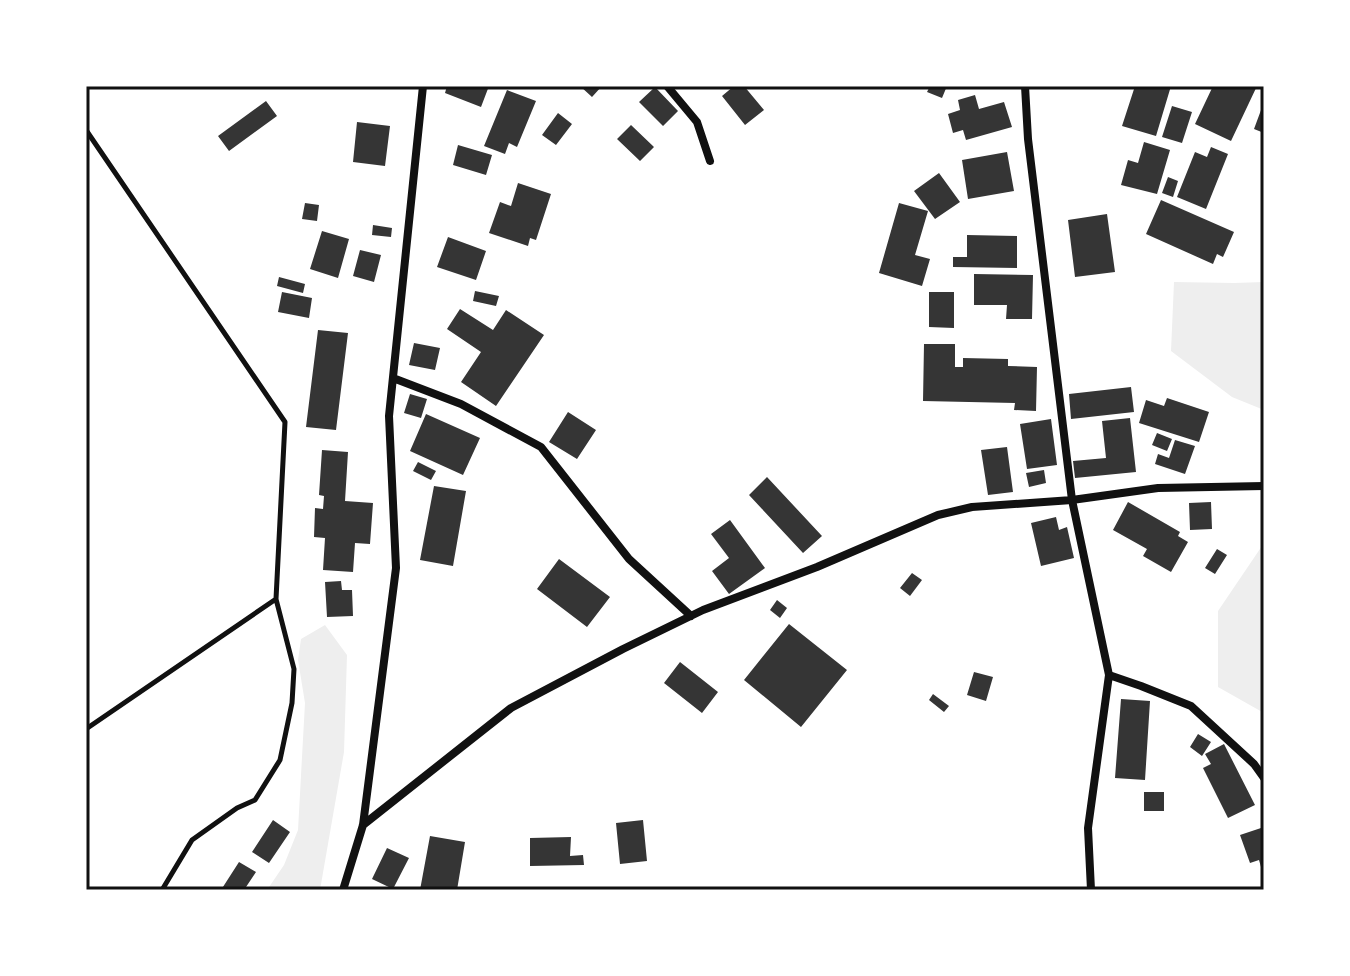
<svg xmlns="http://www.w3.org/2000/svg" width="1350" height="976" viewBox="0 0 1350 976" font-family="Karla,sans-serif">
<rect width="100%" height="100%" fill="#fff"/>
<path fill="#eee" d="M1174 282 1234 283 1264 282V410L1232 397 1171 351Z
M1264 543V713L1218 687V611Z
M325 625 347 655 344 752 320 890H267L284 865 298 830 305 703 298 660 301 639Z"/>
<path fill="#353535" d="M447 86H489L481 107 445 93Z
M580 86H602L592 97Z
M734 86H744L764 110 745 125 722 96Z
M930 86H947L942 98 927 92Z
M1135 86H1171L1156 136 1122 126Z
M1213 86H1257L1231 141 1195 124Z
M655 87 678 111 663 126 639 102Z
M507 90 536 101 517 147 509 143 505 154 484 146Z
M975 95 979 109 1004 102 1012 127 966 140 963 130 953 133 948 114 960 110 958 100Z
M266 101 277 116 229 151 218 136Z
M1264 102V133L1254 129Z
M1172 106 1192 112 1182 143 1162 137Z
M558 113 572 124 556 145 542 135Z
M357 122 390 126 385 166 353 162Z
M631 125 654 147 640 161 617 139Z
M1144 142 1170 150 1157 194 1121 185 1128 160 1138 163Z
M458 145 492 155 486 175 453 165Z
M1211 147 1228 154 1206 209 1177 197 1195 152 1207 157Z
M1007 152 1014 191 968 199 962 160Z
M939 173 960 202 935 219 914 191Z
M1168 177 1178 181 1173 197 1162 193Z
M518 183 551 194 536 240 530 238 528 246 489 233 500 202 511 206Z
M1161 200 1234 232 1223 257 1217 254 1213 264 1146 234Z
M305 203 319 205 317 221 302 219Z
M899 203 928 211 915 255 930 259 922 286 879 273Z
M1107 214 1115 272 1075 277 1068 220Z
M373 225 392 228 391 237 372 235Z
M322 231 349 239 338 278 310 269Z
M967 235 1017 236V268L953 267V257H967Z
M448 237 486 251 476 280 437 267Z
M360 250 381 255 374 282 353 276Z
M974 274 1033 275 1032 319H1006L1007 305H974Z
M279 277 305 284 303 293 277 286Z
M475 291 499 296 496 306 473 301Z
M282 292 312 298 309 318 278 312Z
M929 292H954V328L929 327Z
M460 309 493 330 506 310 544 335 496 406 461 382 481 352 447 329Z
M318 330 348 333 336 430 306 427Z
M414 343 440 348 435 370 409 365Z
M924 344H955V367H963V358L1008 359V366L1037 367 1036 411 1014 410 1015 403 923 401Z
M1131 387 1134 412 1071 419 1069 394Z
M410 394 427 399 421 418 404 413Z
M1167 398 1209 412 1199 442 1139 423 1146 400 1164 406Z
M568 412 596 430 577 459 549 442Z
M426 414 480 438 463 475 410 451Z
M1130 418 1136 472 1075 478 1073 461 1106 458 1102 421Z
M1051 419 1057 465 1027 469 1020 424Z
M1157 433 1172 439 1167 451 1152 445Z
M1175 440 1195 446 1185 474 1155 464 1158 454 1169 458Z
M1007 447 1013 492 988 495 981 450Z
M322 450 348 452 345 501 373 503 370 544 355 543 353 572 323 570 325 538 314 537 315 508 323 509 324 496 319 495Z
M418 462 436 471 431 480 413 471Z
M1044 470 1046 483 1029 487 1026 473Z
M767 477 822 536 803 553 749 495Z
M434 486 466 491 453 566 420 560Z
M1128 502 1180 532 1178 536 1188 542 1171 572 1143 556 1147 549 1113 530Z
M1211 502 1212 529 1190 530 1189 503Z
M1056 517 1059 530 1067 527 1074 558 1041 566 1031 523Z
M730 520 765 568 729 594 712 571 729 558 711 534Z
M1217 549 1227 555 1215 574 1205 568Z
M559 559 610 597 587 627 537 589Z
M912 573 922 580 910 596 900 588Z
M341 581 342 590H352L353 616 327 617 325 582Z
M777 600 787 608 780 618 770 610Z
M789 624 847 670 801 727 744 680Z
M680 662 718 692 702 713 664 683Z
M974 672 993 677 986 701 967 695Z
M933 694 949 706 944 712 929 700Z
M1121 699 1150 701 1145 780 1115 778Z
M1198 734 1211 742 1202 756 1190 747Z
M1224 744 1255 805 1228 818 1203 768 1211 764 1205 754Z
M1144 792H1164V811H1144Z
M273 820 290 832 269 863 252 852Z
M643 820 647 861 620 864 616 823Z
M1264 827V874H1263L1259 860 1250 863 1240 835Z
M430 836 465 842 457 890H420Z
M571 837 570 856 583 855 584 865 530 866V838Z
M387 848 409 858 393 889 372 879Z
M239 862 256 872 244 890H221Z"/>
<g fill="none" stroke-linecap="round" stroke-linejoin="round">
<path stroke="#111" stroke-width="5" d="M86 130 285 422 276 599 294 669 292 703 280 760 255 800 237 808 192 840 162 890
M86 729 276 599"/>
<path stroke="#111" stroke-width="8" d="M667 86 697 122 710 161
M1025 86 1028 139 1072 500 1109 675 1088 828 1091 890
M393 378 461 404 541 447 629 559 691 616
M1109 675 1141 686 1191 706 1254 764 1264 778
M363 825 511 708 623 649 703 610 817 567 938 515 972 507 1072 500 1158 488 1264 486
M343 890 363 825 396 568 389 416 423 86"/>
</g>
<rect width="1350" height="976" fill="none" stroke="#ffffff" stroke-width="176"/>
<rect x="88" y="88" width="1174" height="800" fill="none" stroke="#111" stroke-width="3"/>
</svg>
